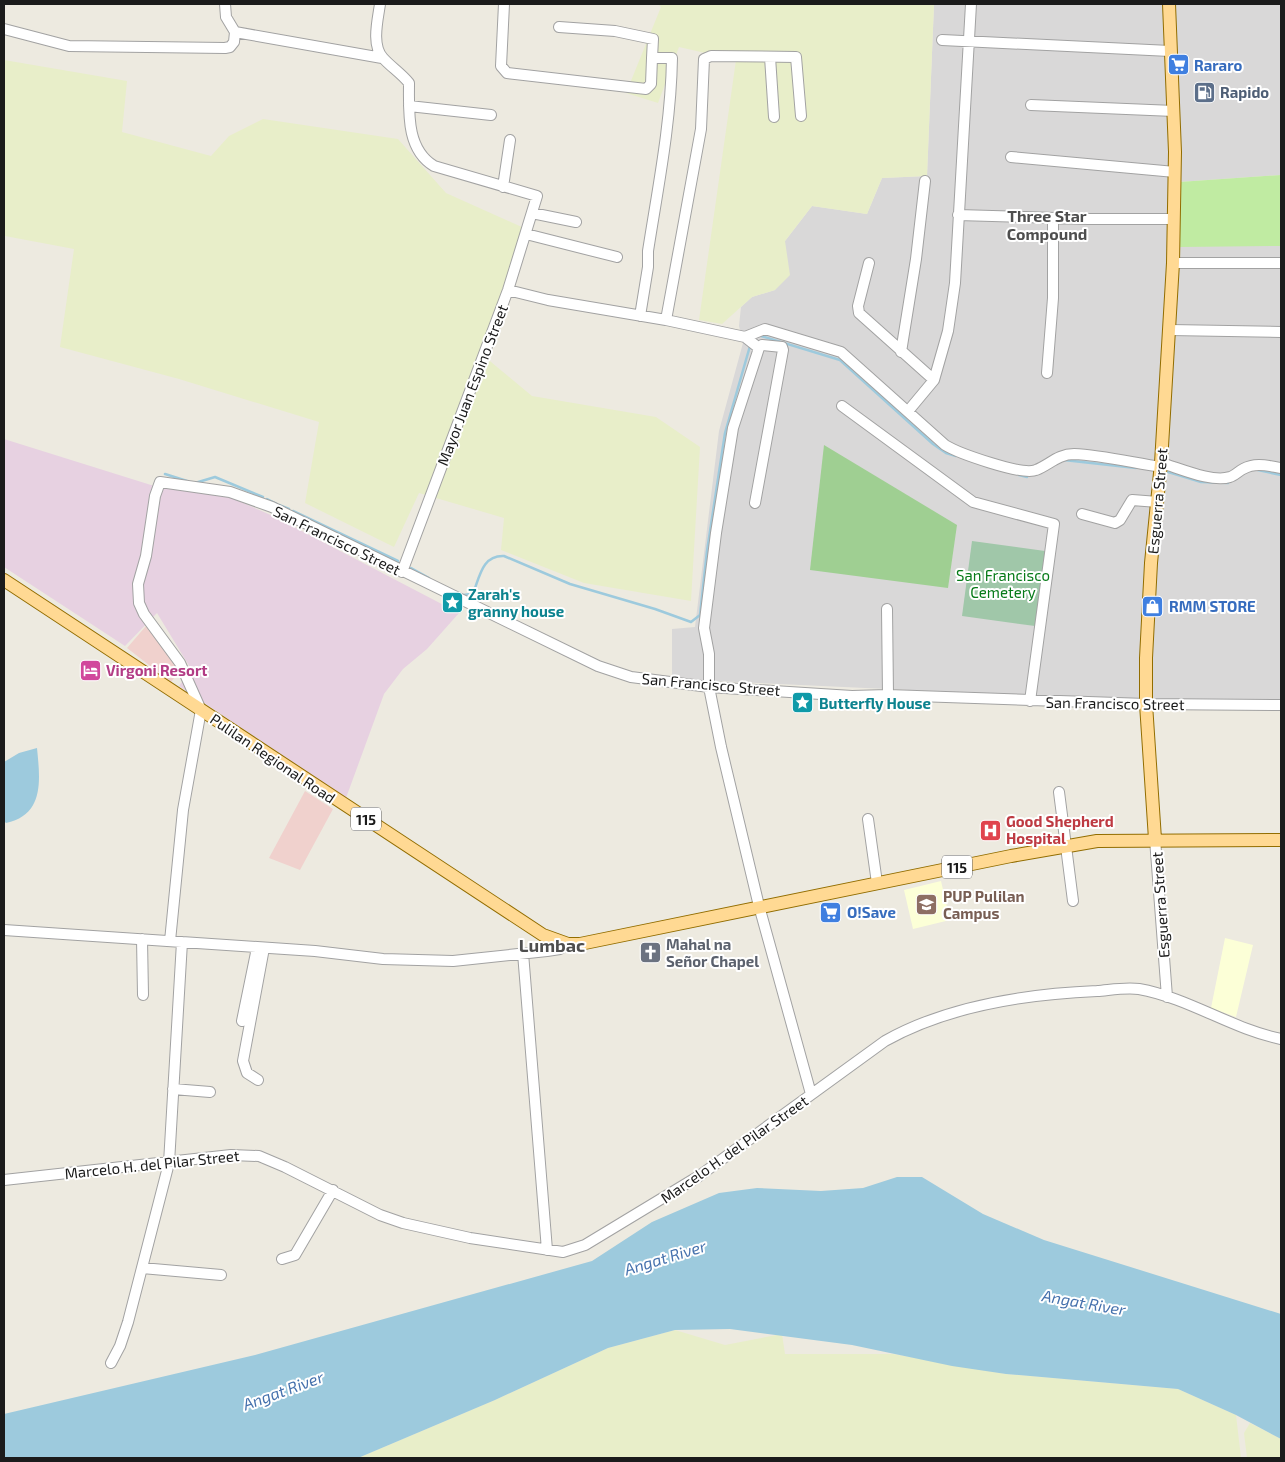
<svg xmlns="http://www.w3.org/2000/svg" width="1285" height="1462" viewBox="0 0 1285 1462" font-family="'Exo 2',sans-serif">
<rect width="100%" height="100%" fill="#edeae0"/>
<path fill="#d9d8d8" d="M934 4H1281V175L1179 182V246H1281V707L672 679V629L695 627 719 431 743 343 739 326 741 307 752 297 775 290 785 241 812 206 867 214 882 178 927 176Z"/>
<path fill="#f0d1cd" d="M146 626 181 669 171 682 127 648Z
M305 791 333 809 300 870 269 858Z"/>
<path fill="#e7d1e1" d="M4 439 151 485 227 496 273 516 459 613 427 649 403 669 384 694 346 798 179 686 191 669 157 613 125 646 4 567Z"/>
<path fill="#fcffd7" d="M941 881 950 920 913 929 904 890Z
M1225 938 1253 945 1236 1017 1211 1008Z"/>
<path fill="#e8eec9" d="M658 4H934L927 176 882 178 867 214 812 206 785 241 790 275 775 290 752 297 722 324 699 320 736 60 679 47 658 103 626 93 661 7Z
M4 60 127 81 122 132 211 156 229 136 263 119 398 139 446 193 524 228 485 357 532 396 656 417 700 447 691 601 584 583 501 550 504 518 419 493 394 547 305 503 319 422 179 379 60 347 74 249 5 236 4 240Z
M675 1330 725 1345 782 1334 785 1354H893L1006 1374 1178 1389 1236 1415 1241 1458H358L495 1400 608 1348Z
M1250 1423 1281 1439V1458H1247L1244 1433Z"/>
<path fill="#c0eba2" d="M1281 175V246L1179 247V182Z"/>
<path fill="#9fcf92" d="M824 445 957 525 948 588 810 570Z"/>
<path fill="#a0c7a9" d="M972 541 1045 551 1035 626 962 616Z"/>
<path fill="#9dcadd" d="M37 748C40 779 45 815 6 823L4 821V762L19 753Z
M897 1177H922L983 1214 1044 1240 1281 1314V1439L1236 1415 1178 1389 1006 1374 952 1366 852 1345 730 1329 675 1330 608 1348 495 1400 358 1458H4V1414L255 1355 592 1261 652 1222 719 1193 757 1188 821 1191 863 1188Z"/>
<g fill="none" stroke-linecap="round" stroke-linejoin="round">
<path stroke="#9dcadd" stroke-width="2.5" d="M758 335 840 360 933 444 946 453 956 456
M1064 460 1136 468
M1258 470 1281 475
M1165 471 1201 482 1228 483
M165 474 187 481
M1019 475 1027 477
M195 483 215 477 263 497
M267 499 277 504
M279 505 289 509
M293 511 398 561
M411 568 429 578
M463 595 471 594 474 591C480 575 483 555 504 556L570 584 655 609 691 622 700 615 707 551 725 433 750 346"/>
<defs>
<path id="minor" d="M225 4 226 17 235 32
M380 4C378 19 371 45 383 58 391 67 401 73 409 83 409 112 406 149 434 166L537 196 508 290 402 572
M504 4 501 66 507 73 646 89 651 84 652 58
M559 27 615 31 653 39 652 58H672C671 123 658 187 648 251V267L640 316
M4 29 69 46 225 48 230 47 234 42 235 32 382 58
M942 40 1170 51
M770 57 774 117
M1031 105 1174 111
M409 106 491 115
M1011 157 1175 172
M503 187 510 140
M532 213 576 222
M958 215 1088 219H1174
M526 234 617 257
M869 263 858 306 859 313 934 380
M1173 263H1281
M508 290 548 300 666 320 745 337 759 348
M666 320 701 129 704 59 711 56 796 57 801 116
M1170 330 1281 332
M745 337 765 329 841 352 945 445C958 453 1022 476 1036 470 1049 465 1058 454 1074 454 1101 455 1134 463 1161 467
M901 352 916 259 925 181
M1047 373 1053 298V218
M842 406 973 502 1054 524 1030 701
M909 410 934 380 948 331 955 283 971 4
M1161 463C1179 468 1212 483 1230 477 1234 476 1239 471 1243 469 1256 462 1268 466 1281 468
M755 503 783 350 782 347 762 345 759 348 733 428 716 533 704 628 709 654V687L721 747 759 906 811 1094
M1082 514 1115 523 1120 520 1132 500 1158 502
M887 609 888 695
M1059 792 1073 901
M868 819 877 883
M1155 839 1167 997
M4 930 315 951 383 959 453 961 547 951 560 949 568 944
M142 939 143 995
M170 941 183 810 201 710 180 663 144 614 139 603 138 584 146 556 155 496 160 482 230 492 272 507 598 666 631 677 709 687 852 696 888 695 1146 704 1281 705
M523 953 547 1250
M242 1021 257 948
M258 1080 247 1073 243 1061 264 948
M173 1089 210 1092
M4 1180 231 1155 259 1156 285 1167 380 1215 403 1223 470 1238 563 1252 585 1245 699 1176 885 1041C947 1006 1026 994 1097 991 1110 990 1126 987 1139 989 1189 998 1232 1029 1281 1039
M282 1259 295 1255 333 1190
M142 1268 221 1275
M111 1363 120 1346 128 1322 169 1163 182 942"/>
<path id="major" d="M4 580 543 935 568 944H580L1011 856 1097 841 1281 840
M1155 839 1146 704V658L1151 563 1161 463 1173 263 1175 152 1169 4"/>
</defs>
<use href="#minor" stroke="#a2a2a2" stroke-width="12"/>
<use href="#major" stroke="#926d00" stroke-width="14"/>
<use href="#minor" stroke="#fff" stroke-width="10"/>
<use href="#major" stroke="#ffd993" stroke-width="12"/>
</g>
<defs>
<symbol id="supermarket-square" viewBox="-11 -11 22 22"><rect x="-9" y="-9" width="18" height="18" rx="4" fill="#3f7fe0" stroke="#fff"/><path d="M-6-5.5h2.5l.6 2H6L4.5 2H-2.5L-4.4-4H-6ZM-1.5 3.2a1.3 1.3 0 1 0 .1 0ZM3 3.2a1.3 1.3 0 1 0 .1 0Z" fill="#fff"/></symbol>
<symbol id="fuel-square" viewBox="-11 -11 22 22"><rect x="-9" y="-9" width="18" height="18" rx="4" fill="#5c6f8a" stroke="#fff"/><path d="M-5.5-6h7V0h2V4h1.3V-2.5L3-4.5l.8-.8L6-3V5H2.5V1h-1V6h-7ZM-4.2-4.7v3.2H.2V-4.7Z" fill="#fff"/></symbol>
<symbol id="sight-square" viewBox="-11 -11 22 22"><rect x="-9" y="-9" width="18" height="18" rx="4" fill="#0f9aa8" stroke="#fff"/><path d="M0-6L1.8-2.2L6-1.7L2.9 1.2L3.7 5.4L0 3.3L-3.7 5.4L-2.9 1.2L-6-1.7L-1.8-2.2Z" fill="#fff"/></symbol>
<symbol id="shop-square" viewBox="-11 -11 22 22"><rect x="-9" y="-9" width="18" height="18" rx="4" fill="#3f7fe0" stroke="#fff"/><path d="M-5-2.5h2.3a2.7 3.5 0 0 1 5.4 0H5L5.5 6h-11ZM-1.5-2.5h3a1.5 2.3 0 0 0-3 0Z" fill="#fff"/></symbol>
<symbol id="hotel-square" viewBox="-11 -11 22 22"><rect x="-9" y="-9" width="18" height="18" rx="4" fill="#d1479c" stroke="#fff"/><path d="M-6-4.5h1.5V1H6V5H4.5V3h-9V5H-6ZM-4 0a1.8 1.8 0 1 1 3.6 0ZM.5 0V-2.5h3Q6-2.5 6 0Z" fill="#fff"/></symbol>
<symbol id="hospital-square" viewBox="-11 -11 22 22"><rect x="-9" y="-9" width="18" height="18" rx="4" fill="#e0444e" stroke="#fff"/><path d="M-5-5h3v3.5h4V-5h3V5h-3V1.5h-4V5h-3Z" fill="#fff"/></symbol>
<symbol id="university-square" viewBox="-11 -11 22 22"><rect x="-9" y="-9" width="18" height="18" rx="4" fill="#8d6e63" stroke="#fff"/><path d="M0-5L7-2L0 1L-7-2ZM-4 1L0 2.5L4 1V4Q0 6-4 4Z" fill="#fff"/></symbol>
<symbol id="church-square" viewBox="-11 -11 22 22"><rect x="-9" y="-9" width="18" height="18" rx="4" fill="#6b7280" stroke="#fff"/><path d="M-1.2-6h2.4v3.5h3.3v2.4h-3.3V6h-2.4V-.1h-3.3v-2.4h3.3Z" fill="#fff"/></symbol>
</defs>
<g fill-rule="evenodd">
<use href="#supermarket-square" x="1166" y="52" width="25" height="25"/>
<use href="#fuel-square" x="1192" y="80" width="25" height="25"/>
<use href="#sight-square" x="440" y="590" width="25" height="25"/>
<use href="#shop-square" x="1140" y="594" width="25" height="25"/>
<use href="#hotel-square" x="78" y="658" width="25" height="25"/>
<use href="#sight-square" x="790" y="690" width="25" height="25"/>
<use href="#hospital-square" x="978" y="818" width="25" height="25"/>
<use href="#university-square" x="914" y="892" width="25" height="25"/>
<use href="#supermarket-square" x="818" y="900" width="25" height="25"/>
<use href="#church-square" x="638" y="940" width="25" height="25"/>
</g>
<g text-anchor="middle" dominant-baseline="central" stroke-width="4" stroke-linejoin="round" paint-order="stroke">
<g fill="#fff" stroke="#5f5f5f" stroke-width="1">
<rect x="351" y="807.5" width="30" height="23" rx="4"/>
<rect x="942" y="855.5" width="30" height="23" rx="4"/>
</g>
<g font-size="14" font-weight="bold" fill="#1b1b1b">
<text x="366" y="819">115</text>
<text x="957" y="867">115</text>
</g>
<g font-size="15" font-weight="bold" fill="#366cbe" stroke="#fff" text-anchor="start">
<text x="1194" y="65">Rararo</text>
<text x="1169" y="606">RMM STORE</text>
<text x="847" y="912">O!Save</text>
</g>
<g font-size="15" font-weight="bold" fill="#4e5e75" stroke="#fff" text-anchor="start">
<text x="1220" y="92">Rapido</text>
</g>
<g font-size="15" fill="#1b1b1b" stroke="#fff">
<text transform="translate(472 385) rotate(-69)">Mayor Juan Espino Street</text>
<text transform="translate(1157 501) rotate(-85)">Esguerra Street</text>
<text transform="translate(337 540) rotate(26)">San Francisco Street</text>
<text transform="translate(711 684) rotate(5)">San Francisco Street</text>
<text transform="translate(1115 703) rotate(1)">San Francisco Street</text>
<text transform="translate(273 758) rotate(34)">Pulilan Regional Road</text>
<text transform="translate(1160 905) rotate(-94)">Esguerra Street</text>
<text transform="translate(734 1149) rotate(-35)">Marcelo H. del Pilar Street</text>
<text transform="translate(152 1164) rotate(-6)">Marcelo H. del Pilar Street</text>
</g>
<g font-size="15" fill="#077b19" stroke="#fff">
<text x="1003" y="575">San Francisco<tspan x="1003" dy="17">Cemetery</tspan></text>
</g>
<g font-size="15" font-weight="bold" fill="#0d838f" stroke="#fff" text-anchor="start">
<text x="468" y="594">Zarah's<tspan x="468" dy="17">granny house</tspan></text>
<text x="819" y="703">Butterfly House</text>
</g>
<g font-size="15" font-weight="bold" fill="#b23c85" stroke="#fff" text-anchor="start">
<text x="106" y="670">Virgoni Resort</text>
</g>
<g font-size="15" font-weight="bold" fill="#be3a42" stroke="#fff" text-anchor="start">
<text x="1006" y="821">Good Shepherd<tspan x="1006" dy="17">Hospital</tspan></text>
</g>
<g font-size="15" font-weight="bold" fill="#785e54" stroke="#fff" text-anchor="start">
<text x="943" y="896">PUP Pulilan<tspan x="943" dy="17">Campus</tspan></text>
</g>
<g font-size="15" font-weight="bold" fill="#5b616d" stroke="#fff" text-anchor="start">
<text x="666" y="944">Mahal na<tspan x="666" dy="17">Señor Chapel</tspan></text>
</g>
<g font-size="16" font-weight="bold" fill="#4e4e4e" stroke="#fff">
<text x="1047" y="215">Three Star<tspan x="1047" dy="18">Compound</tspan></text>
</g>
<g font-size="16" font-style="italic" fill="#4571ad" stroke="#fff">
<text transform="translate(665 1257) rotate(-17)">Angat River</text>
<text transform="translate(1084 1302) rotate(10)">Angat River</text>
<text transform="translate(283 1390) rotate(-20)">Angat River</text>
</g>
<g font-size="18" font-weight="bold" fill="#4e4e4e" stroke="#fff">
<text x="552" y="945">Lumbac</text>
</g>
</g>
<rect width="1285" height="1462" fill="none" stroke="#1b1b1b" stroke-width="10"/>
</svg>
